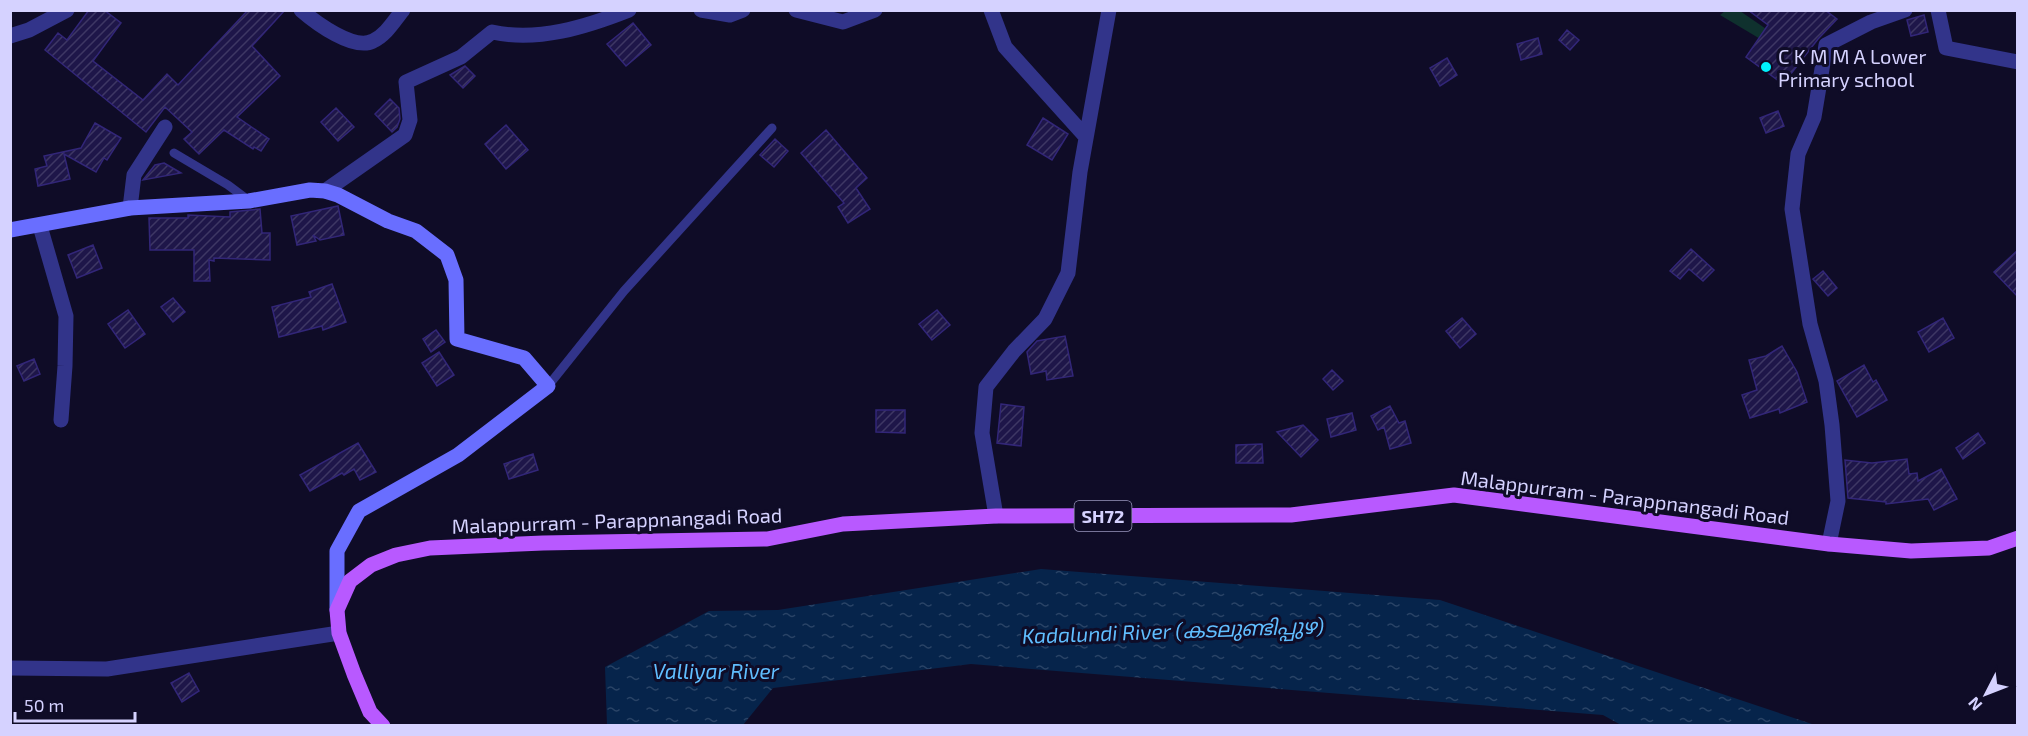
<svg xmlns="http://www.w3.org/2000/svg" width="2028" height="736" viewBox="0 0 2028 736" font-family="'Exo 2','Noto Sans Malayalam',sans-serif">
<defs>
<pattern id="water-ripples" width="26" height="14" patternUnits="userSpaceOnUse" patternTransform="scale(1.5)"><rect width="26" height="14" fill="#06244b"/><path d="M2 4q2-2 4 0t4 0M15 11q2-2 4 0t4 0" fill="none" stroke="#294366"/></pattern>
<pattern id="building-hatch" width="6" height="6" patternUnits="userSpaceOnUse" patternTransform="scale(1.5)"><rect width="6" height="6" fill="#1e1649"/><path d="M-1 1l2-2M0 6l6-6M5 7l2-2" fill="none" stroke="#3e3764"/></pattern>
</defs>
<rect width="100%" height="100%" fill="#0f0c27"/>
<path fill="#0f312e" d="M1725 11H1740L1788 44 1782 52 1720 15Z"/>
<path fill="url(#water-ripples)" d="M1041 569 1440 600 1815 725H1621L1603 715 971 664 773 688 743 725H607L605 667 709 611 778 610Z"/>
<path fill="url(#building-hatch)" stroke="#322678" stroke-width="1.5" d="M89 10H104L121 23 93 61 143 100 167 74 178 85 248 10H285L252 46 280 76 237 117 269 139 261 151 254 147 253 149 224 130 199 154 184 139 192 132 165 107 146 132 45 50 58 33 67 40Z
M1748 10H1825L1837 19 1818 39 1783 84 1746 57 1768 25Z
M1924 15 1928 32 1911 36 1907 20Z
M633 23 651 45 626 66 607 44Z
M1567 30 1579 40 1570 50 1559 40Z
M1538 38 1542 54 1521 60 1517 44Z
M1447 58 1457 75 1440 86 1430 68Z
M465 66 475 76 463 88 450 75Z
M390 99 399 108 400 119 397 127 392 132 375 114Z
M336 108 354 127 338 141 321 122Z
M1778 111 1784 126 1766 133 1760 118Z
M1043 118 1068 134 1052 160 1027 145Z
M95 123 121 138 107 160 104 158 96 172 64 154 70 179 38 186 35 169 47 166 44 156 81 148Z
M506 125 528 150 506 169 485 144Z
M826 130 867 178 856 188 870 209 848 223 838 207 844 203 801 153Z
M775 139 788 151 774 167 760 155Z
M164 163 181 173 143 180 155 165Z
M338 206 344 235 320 240 313 235 316 241 297 245 291 216Z
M260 209 262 233H270V260L214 258V261L209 260 210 281H194V250H150L149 218H188V215L230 217V212Z
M93 245 102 268 77 278 68 255Z
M1691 249 1714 270 1703 281 1689 269 1680 279 1670 271Z
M2018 250V297L1994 272Z
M1823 271 1837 288 1828 296 1813 279Z
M332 284 346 322 323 330 322 326 279 337 272 307 311 297 309 292Z
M173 298 185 312 173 322 161 307Z
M128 310 145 334 125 348 108 324Z
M937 310 950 325 932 340 919 324Z
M1462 318 1476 334 1460 348 1446 331Z
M1943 318 1954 338 1929 352 1918 332Z
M436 330 445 342 431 352 423 339Z
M1065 336 1073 376 1047 380 1046 371 1031 374 1027 352 1037 341Z
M1782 346 1797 372 1807 402 1780 413 1779 409 1750 418 1742 395 1757 390 1749 360 1766 356Z
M439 352 454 375 437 386 422 363Z
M34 359 40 374 24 381 17 366Z
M1864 365 1873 382 1876 380 1887 400 1857 417 1837 381Z
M1332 370 1343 381 1333 390 1323 379Z
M1001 404 1024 407 1021 446 997 443Z
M1390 406 1399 423 1405 421 1411 443 1390 449 1384 427 1378 430 1371 416Z
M876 410H905V433L876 432Z
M1352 413 1356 430 1331 437 1327 419Z
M1303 425 1318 440 1301 457 1277 432Z
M1978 433 1985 443 1963 459 1956 448Z
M358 443 376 472 360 480 354 469 344 475 342 473 310 491 300 475Z
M1262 444 1263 463H1236V445Z
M533 454 538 470 509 479 504 464Z
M1907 459 1909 474 1917 473 1918 481 1941 469 1957 499 1934 510 1928 499 1886 504V502L1848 498 1845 460 1872 463Z
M189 673 199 691 182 702 171 683Z"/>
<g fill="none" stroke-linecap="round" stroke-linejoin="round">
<path stroke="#32348a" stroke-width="9" d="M174 153 228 185 248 200
M548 386 624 291 772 128"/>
<path stroke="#32348a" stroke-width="15" d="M701 10 730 15 743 10
M796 10 843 22 875 10
M991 10 1005 47 1086 137
M1938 10 1946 48 2018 62
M325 191 405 135 410 120 406 82 461 57 492 32C538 42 586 27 629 10
M130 208 134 175 165 127
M40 226 66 316 65 366 61 420
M996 516 982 433 986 387 1014 351 1045 319 1068 273 1080 172 1109 10
M1829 544 1838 501 1832 425 1826 381 1810 324 1792 209 1798 154 1814 117 1826 45 1871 22 1905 10
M10 668 107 669 339 633"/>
<path stroke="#32348a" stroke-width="15" d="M301 10C316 23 354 51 373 41 386 35 394 21 403 10
M10 36 29 30 67 10"/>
<path stroke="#696eff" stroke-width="15" d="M10 230 130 208 249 201 310 190 325 191 338 195 388 221 416 231 447 255 456 280 457 339 524 358 548 386 458 455 359 511 337 551V610"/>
<path stroke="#b859ff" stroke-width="15" d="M383 726 370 712 354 674 339 633 337 610 350 581 371 565 396 555 430 548 543 543 767 539 843 524 996 516 1291 515 1454 495 1829 544 1911 551 1989 548 2018 538"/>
</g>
<circle fill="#00f2fd" stroke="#0f0c27" stroke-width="2" cx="1766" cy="67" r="6"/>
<g text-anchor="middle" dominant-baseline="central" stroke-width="6" stroke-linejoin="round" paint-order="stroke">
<rect fill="#0f0c27" stroke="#9a97be" stroke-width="1.5" x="1074.5" y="501" width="57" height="30" rx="4.5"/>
<g font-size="18" font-weight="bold" fill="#d5d2ff">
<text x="1103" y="516">SH72</text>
</g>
<g font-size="20" fill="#d5d2ff" stroke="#0f0c27" text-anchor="start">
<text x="1778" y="56">C K M M A Lower<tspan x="1778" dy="23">Primary school</tspan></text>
</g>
<g font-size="20" fill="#d5d2ff" stroke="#0f0c27">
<text transform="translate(1625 497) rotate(7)">Malappurram - Parappnangadi Road</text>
<text transform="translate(617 520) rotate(-2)">Malappurram - Parappnangadi Road</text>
</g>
<g font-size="21" font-style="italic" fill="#60beff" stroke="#0f0c27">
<text transform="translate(1173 630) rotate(-2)">Kadalundi River (കടലുണ്ടിപ്പുഴ)</text>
<text x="716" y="670">Valliyar River</text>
</g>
</g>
<rect width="2028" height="736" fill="none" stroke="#d5d2ff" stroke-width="24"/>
<g transform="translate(1986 694) rotate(228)" stroke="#0f0c27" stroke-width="4.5" paint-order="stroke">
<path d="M0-4.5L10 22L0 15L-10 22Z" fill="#d5d2ff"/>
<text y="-9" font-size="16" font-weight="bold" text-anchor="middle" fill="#d5d2ff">N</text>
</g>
<path d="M15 712v9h120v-9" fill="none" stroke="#d5d2ff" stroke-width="3"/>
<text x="24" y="712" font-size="18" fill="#d5d2ff" stroke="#0f0c27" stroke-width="4.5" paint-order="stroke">50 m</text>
</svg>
